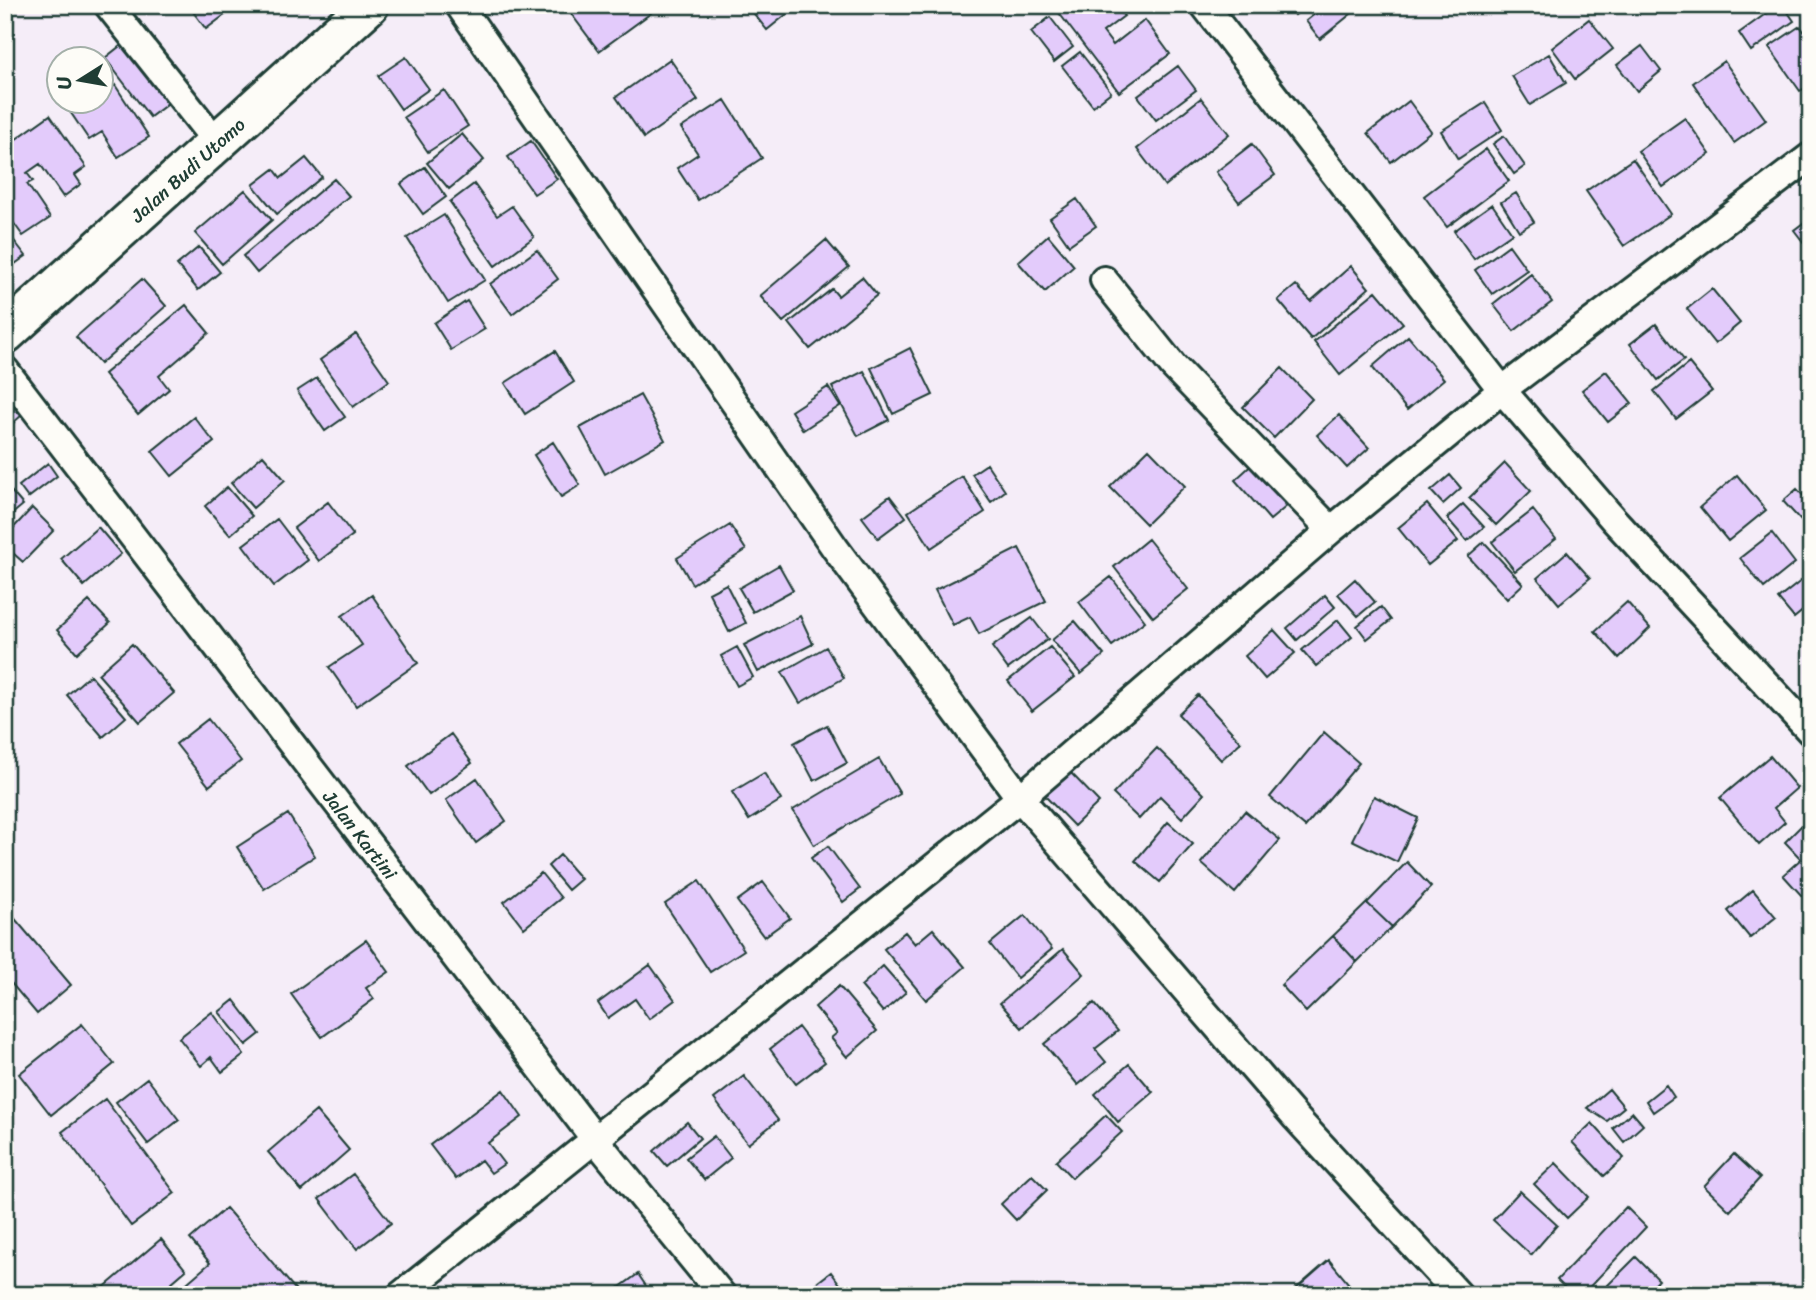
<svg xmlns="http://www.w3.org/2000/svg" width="1816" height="1300" viewBox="0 0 1816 1300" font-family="Sriracha,sans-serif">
<rect width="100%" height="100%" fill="#f5edf8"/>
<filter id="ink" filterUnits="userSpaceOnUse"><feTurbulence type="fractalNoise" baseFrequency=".0143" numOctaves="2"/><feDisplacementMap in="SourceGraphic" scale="14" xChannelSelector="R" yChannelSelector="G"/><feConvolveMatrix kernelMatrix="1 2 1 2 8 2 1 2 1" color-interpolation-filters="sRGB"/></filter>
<g filter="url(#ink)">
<path fill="#e3cbfb" stroke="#1f3d34" stroke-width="2" d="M188 5H238L206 29Z
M577 5H645L651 13 599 51 569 11Z
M747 5H798L767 30Z
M1061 5H1115L1124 16 1103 32 1113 45 1145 20 1170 54 1119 92 1056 9Z
M1287 5H1307L1295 15Z
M1326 5H1346L1352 13 1320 39 1306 21Z
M1778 5H1783L1794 21 1751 51 1739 33Z
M1050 17 1073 47 1054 62 1031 32Z
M1589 19 1613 49 1575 79 1552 48Z
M1800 26 1811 41V84L1800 91 1769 47Z
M129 39 174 99 150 117 105 58Z
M1642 46 1661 71 1637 91 1617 65Z
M1080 52 1111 92 1093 106 1062 66Z
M1549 54 1566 83 1530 105 1512 76Z
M406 57 429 89 401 109 378 76Z
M670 59 698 100 644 138 616 97Z
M1724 61 1766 120 1734 143 1693 83Z
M1178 66 1196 90 1156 120 1138 96Z
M115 85 149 137 118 157 102 132 89 140 71 113 90 102H102V94Z
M444 90 468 126 428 152 404 117Z
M1201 98 1229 134 1165 186 1137 149Z
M725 100 762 158 698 200 677 168 698 154 681 128Z
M1409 101 1431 131 1391 162 1368 133Z
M1485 103 1502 130 1458 159 1441 131Z
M50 115 86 167 75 175 81 184 63 197 40 164 27 173 33 181 27 184 50 218 23 236 5 211V147Z
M1685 118 1710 154 1663 187 1638 151Z
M462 134 484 160 449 189 427 163Z
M1504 136 1525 166 1514 174 1493 144Z
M531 141 557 179 534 194 508 157Z
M1252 144 1275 175 1239 202 1216 172Z
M1486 149 1509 181 1447 227 1424 196Z
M306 158 322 177 277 214 253 185 274 169 281 178Z
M1633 159 1671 214 1624 246 1586 191Z
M425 167 446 197 423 214 401 184Z
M334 179 349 196 257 273 243 256Z
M474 184 497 216 512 206 534 237 495 266 450 202Z
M245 190 272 220 222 264 195 233Z
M1516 193 1534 222 1519 231 1501 202Z
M1077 199 1096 226 1069 245 1050 218Z
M1492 204 1512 233 1474 259 1454 231Z
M444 215 485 280 448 303 407 238Z
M1811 217V252L1794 230Z
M5 229 26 256 5 271Z
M1048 235 1074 266 1045 292 1018 262Z
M826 240 849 267 783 322 760 296Z
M1509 245 1527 270 1492 294 1475 270Z
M199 247 220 272 198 290 177 265Z
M537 250 558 279 512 314 490 284Z
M1351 266 1369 288 1311 339 1278 300 1296 285 1311 301Z
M1531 274 1552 302 1514 331 1493 304Z
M862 277 877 295 810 349 789 323 832 289 838 296Z
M142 279 166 306 100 364 76 337Z
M1712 289 1740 323 1715 344 1687 309Z
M1376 291 1403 323 1340 375 1314 342Z
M467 301 485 329 451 350 434 323Z
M186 305 209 333 159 376 169 389 138 415 104 374Z
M1656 324 1684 360 1658 380 1630 344Z
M356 334 389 381 353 407 320 360Z
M1408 336 1444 379 1407 410 1372 367Z
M910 348 933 395 893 414 871 368Z
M555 351 574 382 525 414 505 383Z
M1689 363 1712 391 1676 419 1654 391Z
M1282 368 1312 399 1274 438 1243 407Z
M864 371 889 420 858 436 832 387Z
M1606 371 1632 403 1608 422 1582 390Z
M317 378 345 417 325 431 297 391Z
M828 387 840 406 803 430 791 411Z
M640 395 665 440 605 474 580 428Z
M5 396 21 416 5 430Z
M1339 415 1369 448 1347 468 1317 435Z
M194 417 214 442 172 476 152 451Z
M553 442 580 485 561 497 534 455Z
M1149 449 1185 486 1146 524 1110 487Z
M263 455 285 480 253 508 231 483Z
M1257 460 1293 501 1270 520 1235 480Z
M48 463 57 476 28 498 19 486Z
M1505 463 1531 491 1496 525 1469 498Z
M987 464 1005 491 991 502 972 474Z
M1450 475 1461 488 1443 504 1431 491Z
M1737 475 1766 510 1728 541 1700 507Z
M962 476 985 512 931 548 908 512Z
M5 484 23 505 5 520Z
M227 487 252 516 230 535 205 506Z
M1797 489 1811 504V532L1783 501Z
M890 496 906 517 878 538 862 517Z
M328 502 353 535 319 561 294 528Z
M1427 504 1458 541 1428 565 1398 528Z
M1463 504 1484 527 1467 541 1447 518Z
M32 508 54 530 23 562 5 546V537Z
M1533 510 1556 539 1515 571 1492 542Z
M277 519 308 560 274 586 243 545Z
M730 525 746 550 692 584 677 558Z
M98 527 121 554 84 586 61 559Z
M1772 533 1795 563 1764 588 1740 558Z
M1148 539 1188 589 1153 617 1114 567Z
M1484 542 1523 584 1507 599 1468 556Z
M1019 548 1046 601 979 634 970 617 953 625 935 590Z
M1567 552 1590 578 1559 604 1537 578Z
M779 565 793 590 753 612 739 588Z
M1811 573V604L1794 618 1778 599Z
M1111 577 1145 621 1112 646 1079 602Z
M1355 579 1375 602 1358 616 1338 594Z
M726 584 746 623 729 632 709 593Z
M372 595 418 663 356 706 329 667 362 645 342 616Z
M1325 595 1335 607 1297 640 1287 628Z
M89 601 110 623 77 653 57 630Z
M1627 602 1650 628 1619 658 1595 631Z
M1381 607 1391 620 1367 639 1357 626Z
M800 616 813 644 758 672 744 645Z
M1032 618 1048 639 1008 669 992 647Z
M1338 620 1352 637 1316 666 1302 650Z
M1075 621 1104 655 1081 674 1052 640Z
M1274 630 1295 653 1265 679 1245 656Z
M132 644 174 693 140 722 98 674Z
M737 647 753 677 737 686 721 656Z
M826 647 844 678 800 703 782 672Z
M1050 647 1075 677 1032 711 1008 681Z
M90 675 126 717 103 737 67 695Z
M1198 695 1241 742 1221 760 1178 714Z
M208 719 241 761 209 786 176 744Z
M827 725 847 763 814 781 794 743Z
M1324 732 1359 763 1305 827 1270 797Z
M451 734 472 763 429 795 408 766Z
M1157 748 1204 794 1182 818 1160 796 1139 819 1113 794Z
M1770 756 1797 788 1774 808 1785 822 1759 845 1720 798Z
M879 759 900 794 814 845 793 810Z
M1070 772 1099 802 1074 826 1045 796Z
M764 773 781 800 749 820 732 792Z
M477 778 506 821 476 843 446 800Z
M1374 796 1418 818 1397 862 1352 840Z
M1245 811 1280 840 1235 893 1201 863Z
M288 814 315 856 264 889 237 847Z
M1811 816V887L1802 896 1783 875 1801 859 1785 842Z
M1168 822 1193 844 1160 882 1135 861Z
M828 846 860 889 843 902 811 858Z
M560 855 581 879 568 890 548 866Z
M1407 862 1431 887 1392 927 1367 903Z
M541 873 561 898 524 928 504 902Z
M699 881 744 950 710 972 665 904Z
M763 882 790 918 764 937 737 901Z
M1753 890 1776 917 1750 938 1728 911Z
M1367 903 1392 927 1357 962 1333 936Z
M5 907 71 985 37 1014 5 976Z
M1025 915 1052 949 1017 978 990 944Z
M933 929 965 967 926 1000 884 949 905 932 915 944Z
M1333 936 1357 962 1306 1012 1281 985Z
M366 940 389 972 366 988 374 999 322 1037 291 994Z
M1063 949 1084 974 1022 1028 1000 1003Z
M650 965 675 1000 649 1019 635 999 608 1018 598 1003Z
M883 966 906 992 883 1012 861 986Z
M839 986 877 1031 847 1057 831 1038 837 1033 815 1007Z
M234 1000 260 1034 246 1045 219 1012Z
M1094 1003 1118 1031 1095 1049 1106 1062 1078 1085 1044 1044Z
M212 1012 244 1055 222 1072 211 1057 201 1066 179 1038Z
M82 1024 114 1064 51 1115 19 1074Z
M798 1027 825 1062 796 1084 770 1049Z
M1129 1064 1153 1092 1118 1122 1095 1094Z
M744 1076 778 1120 748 1144 714 1099Z
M147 1078 179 1120 148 1144 116 1102Z
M1666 1085 1674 1097 1653 1112 1646 1101Z
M1609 1089 1624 1107 1607 1121 1587 1108Z
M503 1090 522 1117 488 1143 504 1164 491 1173 481 1160 456 1179 430 1145Z
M105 1099 175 1193 131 1226 62 1132Z
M316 1111 349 1150 302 1191 268 1152Z
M1632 1112 1643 1125 1624 1142 1613 1128Z
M1106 1115 1122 1132 1072 1178 1056 1161Z
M687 1122 700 1138 667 1166 654 1151Z
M1592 1123 1624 1158 1604 1176 1572 1142Z
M714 1136 731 1158 704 1180 686 1158Z
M1734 1154 1760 1178 1730 1211 1704 1186Z
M1556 1163 1589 1197 1567 1218 1534 1184Z
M353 1174 391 1223 357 1249 319 1199Z
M1032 1175 1047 1190 1016 1220 1001 1204Z
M1520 1191 1557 1225 1531 1255 1493 1220Z
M1626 1207 1646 1227 1582 1295H1572L1557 1280Z
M226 1208 300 1295H173L210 1263 190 1239Z
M161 1239 186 1270 157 1295H95Z
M1636 1257 1659 1280 1645 1295H1598Z
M1329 1260 1358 1295H1289Z
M831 1272 848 1295H801Z
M638 1274 652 1295H609Z
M1399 1286 1406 1295H1390Z
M882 1287 887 1295H870Z"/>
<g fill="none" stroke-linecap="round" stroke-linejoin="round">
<defs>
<path id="minor" d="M108 5 218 144
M459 5 835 548 1020 798 1296 1118 1459 1295
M1204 5 1502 390 1614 520 1811 732
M1104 280 1173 366 1331 530
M5 370 594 1138 722 1295
M401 1295 1020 798 1331 530 1502 390 1811 156"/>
<path id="primary" d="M5 334 369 5"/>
</defs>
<use href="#minor" stroke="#1f3d34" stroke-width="32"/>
<use href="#primary" stroke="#1f3d34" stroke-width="44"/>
<use href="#minor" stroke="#fdfcf7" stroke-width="26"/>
<use href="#primary" stroke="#fdfcf7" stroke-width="38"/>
</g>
</g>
<g text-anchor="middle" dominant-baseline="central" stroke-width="7" stroke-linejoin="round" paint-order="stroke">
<g font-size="19" fill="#1f3d34" stroke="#fdfcf7">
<text transform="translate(188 170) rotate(-42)">Jalan Budi Utomo</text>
<text transform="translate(360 835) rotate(52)">Jalan Kartini</text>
</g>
</g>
<rect width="1816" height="1300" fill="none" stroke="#fdfcf7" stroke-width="28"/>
<rect x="14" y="14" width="1788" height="1272" fill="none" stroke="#1f3d34" stroke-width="2.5" filter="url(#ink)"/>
<g transform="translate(80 80) rotate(259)"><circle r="33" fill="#fdfcf7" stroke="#a4b0a9" stroke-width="2"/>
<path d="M0-5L12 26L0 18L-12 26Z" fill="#1f3d34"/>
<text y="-10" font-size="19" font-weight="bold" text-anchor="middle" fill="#1f3d34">U</text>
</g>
</svg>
